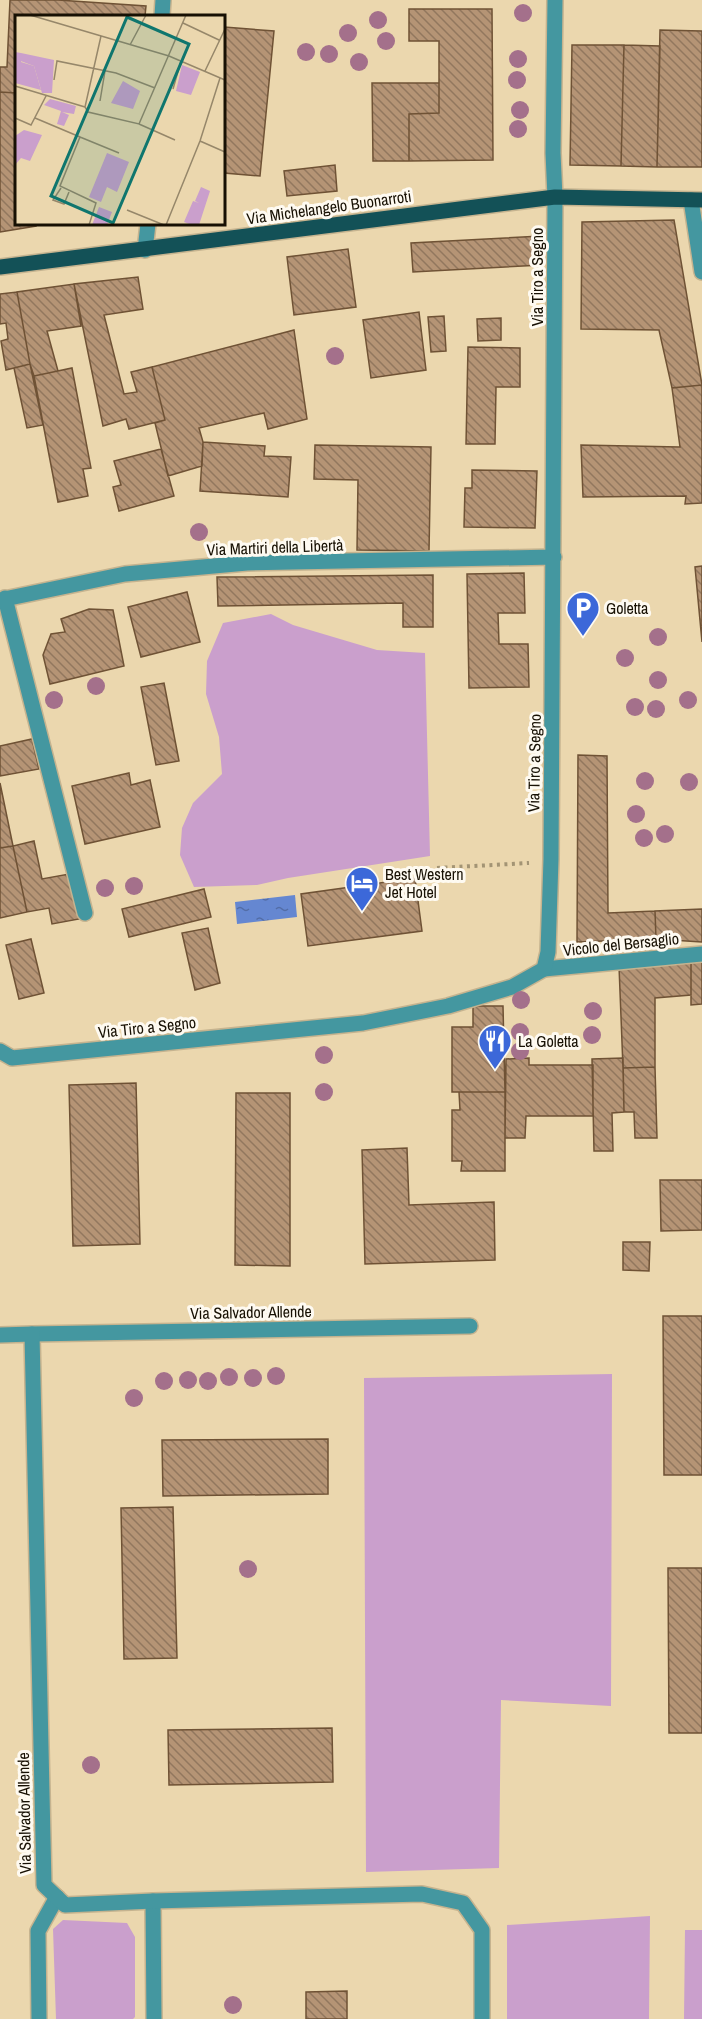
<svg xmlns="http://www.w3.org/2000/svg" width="702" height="2019" viewBox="0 0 702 2019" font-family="'Archivo Narrow',sans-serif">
<defs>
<pattern id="water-ripples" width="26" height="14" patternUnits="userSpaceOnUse" patternTransform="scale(1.5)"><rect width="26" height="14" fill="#6587d1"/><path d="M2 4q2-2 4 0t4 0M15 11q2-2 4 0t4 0" fill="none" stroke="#526da7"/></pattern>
<pattern id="building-back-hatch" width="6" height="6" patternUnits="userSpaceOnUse" patternTransform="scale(1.5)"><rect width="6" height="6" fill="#b59475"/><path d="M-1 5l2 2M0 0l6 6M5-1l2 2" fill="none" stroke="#92775e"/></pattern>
</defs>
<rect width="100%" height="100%" fill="#ebd7ae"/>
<path fill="#ca9fcc" d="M271 614 293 625 377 650 425 653 430 856 288 878 257 885 194 887 180 855 182 828 193 803 222 774 219 737 206 694 207 661 223 623Z
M612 1374 611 1706 501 1700 499 1868 366 1872 364 1378Z
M650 1916 649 2019H507V1925Z
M63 1920 127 1923 135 1937V2017L133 2019H56L53 1929Z
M685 1930H702V2019H684Z"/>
<path fill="url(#water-ripples)" d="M295 895 297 917 237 924 235 902Z"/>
<path fill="url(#building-back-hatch)" stroke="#6f5235" stroke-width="1.5" d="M10 0H58L146 6 145 16H16V93L0 92V67H7Z
M409 9H492L493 160 409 161V114L439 113V41H409Z
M224 27 274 31 260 176 224 173Z
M660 30 702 31V167H657Z
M572 45H624L621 166 570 165Z
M624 45 660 46 657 167 621 166Z
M372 83H439V113L409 114V161H373Z
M0 92 16 93V224H36V226L0 232Z
M335 165 337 191 287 196 284 171Z
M674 220 702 385 672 388 659 330 581 329 582 222Z
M541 236 542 265 413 272 411 243Z
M348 249 356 307 294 315 287 257Z
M138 277 143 309 104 315 124 394 137 392 131 372 152 367 165 420 129 429 126 419 103 426 74 284Z
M74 284 81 326 47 331 58 371 34 376 30 364 17 292Z
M17 292 30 364 6 370 1 341 8 339 6 323 0 324V294Z
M419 312 426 370 371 378 363 320Z
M444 316 446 351 431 352 428 317Z
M501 318V340L478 341 477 319Z
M294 330 307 419 268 429 264 413 199 428 203 442 202 466 168 476 155 423 165 420 152 367Z
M468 347 520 348V387H496L495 444H466Z
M30 364 43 425 27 428 14 368Z
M72 368 91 468 83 469 88 496 58 502 34 376Z
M702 385V503L685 504 686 496 583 497 581 445 680 447 672 388Z
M203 442 265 446 264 456 291 457 288 497 200 491Z
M315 445 431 447 429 551 357 550 358 480 314 479Z
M161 449 174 496 119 511 113 487 121 485 114 461Z
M472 470 537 471 535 528 464 527 465 488H472Z
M702 566V642L695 567Z
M524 573 525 613H498L499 644H528L529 687 469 688 467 574Z
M433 575V627H403V603L218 606 217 577Z
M187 592 200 642 141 657 128 607Z
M89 609 113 610 124 666 50 684 43 655 51 634 65 632 61 619Z
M164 683 179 761 156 765 141 687Z
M32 739 39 769 0 776V746Z
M578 755 607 756 608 913 655 911 656 939 577 942Z
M129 773 131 785 150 780 160 827 85 844 72 786Z
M0 783 13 846 0 848Z
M34 841 42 879 69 874 79 919 52 924 49 908 27 912 13 846Z
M13 846 27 912 0 918V848Z
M415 878 422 931 308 946 301 894Z
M204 889 211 917 129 937 122 909Z
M702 909V942L656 939 655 911Z
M208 928 220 983 195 990 182 933Z
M31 939 44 993 19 999 6 945Z
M691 962H702V1004L691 1005Z
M691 962V995L655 998V1067L623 1068 619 966Z
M473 1006H503L505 1092H452V1027H473Z
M529 1058V1065H593V1116H526L525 1138H505L506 1059Z
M623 1058 624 1112 612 1113 613 1151H594L592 1059Z
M655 1067 657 1138H635L634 1112H624L623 1068Z
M136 1083 140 1244 73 1246 69 1085Z
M459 1092H505V1171H461L462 1161H452V1110H460Z
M236 1093H290V1266L235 1265Z
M407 1148 409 1205 494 1202 495 1260 365 1264 362 1150Z
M660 1180H702V1230L661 1231Z
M623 1242H650L649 1271 623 1270Z
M663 1316H702V1475H664Z
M328 1439V1494L163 1496 162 1440Z
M173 1507 177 1658 124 1659 121 1508Z
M668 1568H702V1733H669Z
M332 1728 333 1782 169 1785 168 1730Z
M347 1991V2019H306V1992Z"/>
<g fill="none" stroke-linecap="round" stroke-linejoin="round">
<defs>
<path id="service" d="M691 200 702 272
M544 969 702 954
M32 1334 470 1326
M153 1901 154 2019
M39 2019 38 1931 57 1897"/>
<path id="minor" d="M162 16 163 0
M145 250 148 224
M5 598 85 913
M0 600 125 574 247 563 554 557
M0 1051 12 1058 363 1023 448 1006 512 987 544 969 548 952 551 859 555 197 553 153 555 0
M0 1335 32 1334 44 1885 65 1905 153 1901 422 1894 463 1903 482 1930V2019"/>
<path id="primary" d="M0 267 555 197 702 200"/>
</defs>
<use href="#service" stroke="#c5b38f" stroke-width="18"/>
<use href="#minor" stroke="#c5b38f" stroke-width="18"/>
<use href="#primary" stroke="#c5b38f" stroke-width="18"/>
<path stroke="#a39474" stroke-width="4" stroke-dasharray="3 4.5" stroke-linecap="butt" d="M437 868 529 863"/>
<use href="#service" stroke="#4497a0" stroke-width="15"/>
<use href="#minor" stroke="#4497a0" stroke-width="15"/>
<use href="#primary" stroke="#135157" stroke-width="15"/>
</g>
<g fill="#a4708b">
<circle cx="523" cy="13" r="9"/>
<circle cx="378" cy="20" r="9"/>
<circle cx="348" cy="33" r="9"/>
<circle cx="386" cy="41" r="9"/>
<circle cx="306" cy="52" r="9"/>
<circle cx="329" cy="54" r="9"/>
<circle cx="518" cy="59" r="9"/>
<circle cx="359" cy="62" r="9"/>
<circle cx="517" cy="80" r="9"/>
<circle cx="520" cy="110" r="9"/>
<circle cx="518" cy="129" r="9"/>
<circle cx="335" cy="356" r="9"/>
<circle cx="199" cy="532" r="9"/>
<circle cx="658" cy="637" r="9"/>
<circle cx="625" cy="658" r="9"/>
<circle cx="658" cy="680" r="9"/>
<circle cx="96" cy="686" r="9"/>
<circle cx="54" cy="700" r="9"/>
<circle cx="688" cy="700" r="9"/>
<circle cx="635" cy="707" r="9"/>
<circle cx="656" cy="709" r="9"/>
<circle cx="645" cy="781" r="9"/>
<circle cx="689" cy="782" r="9"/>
<circle cx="636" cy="814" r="9"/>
<circle cx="665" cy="834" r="9"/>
<circle cx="644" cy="838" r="9"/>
<circle cx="134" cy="886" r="9"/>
<circle cx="105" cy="888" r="9"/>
<circle cx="521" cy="1000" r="9"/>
<circle cx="593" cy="1011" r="9"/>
<circle cx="520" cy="1032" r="9"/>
<circle cx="592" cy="1035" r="9"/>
<circle cx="520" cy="1051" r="9"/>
<circle cx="324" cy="1055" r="9"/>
<circle cx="324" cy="1092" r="9"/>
<circle cx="276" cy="1376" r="9"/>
<circle cx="229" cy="1377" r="9"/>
<circle cx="253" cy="1378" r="9"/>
<circle cx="188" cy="1380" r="9"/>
<circle cx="164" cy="1381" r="9"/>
<circle cx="208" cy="1381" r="9"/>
<circle cx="134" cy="1398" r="9"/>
<circle cx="248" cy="1569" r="9"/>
<circle cx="91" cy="1765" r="9"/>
<circle cx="233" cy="2005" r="9"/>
</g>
<defs>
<symbol id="parking-pin" viewBox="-11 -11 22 30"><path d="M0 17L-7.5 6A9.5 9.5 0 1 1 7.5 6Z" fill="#3c68d9" stroke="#fefaf1"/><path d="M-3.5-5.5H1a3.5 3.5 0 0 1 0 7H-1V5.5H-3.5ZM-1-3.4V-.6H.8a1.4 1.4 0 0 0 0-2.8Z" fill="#fff"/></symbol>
<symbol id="hotel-pin" viewBox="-11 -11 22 30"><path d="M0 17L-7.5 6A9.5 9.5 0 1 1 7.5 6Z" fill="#3c68d9" stroke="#fefaf1"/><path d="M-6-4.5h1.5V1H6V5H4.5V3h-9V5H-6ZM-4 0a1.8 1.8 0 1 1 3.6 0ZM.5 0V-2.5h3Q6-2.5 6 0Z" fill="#fff"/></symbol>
<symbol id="restaurant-pin" viewBox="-11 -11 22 30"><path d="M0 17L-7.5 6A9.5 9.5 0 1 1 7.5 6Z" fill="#3c68d9" stroke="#fefaf1"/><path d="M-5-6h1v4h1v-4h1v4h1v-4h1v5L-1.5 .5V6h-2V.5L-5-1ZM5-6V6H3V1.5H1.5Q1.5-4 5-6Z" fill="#fff"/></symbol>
</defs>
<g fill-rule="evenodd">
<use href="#parking-pin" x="564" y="589" width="38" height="52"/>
<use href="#hotel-pin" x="343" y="864" width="38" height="52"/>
<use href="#restaurant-pin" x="476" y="1022" width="38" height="52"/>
</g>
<g text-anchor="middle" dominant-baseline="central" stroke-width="6" stroke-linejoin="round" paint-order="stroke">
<g font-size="16" fill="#171003" stroke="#fefaf1">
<text transform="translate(329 207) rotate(-8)">Via Michelangelo Buonarroti</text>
<text transform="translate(537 277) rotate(-90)">Via Tiro a Segno</text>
<text transform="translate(275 547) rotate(-2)">Via Martiri della Libertà</text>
<text transform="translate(534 763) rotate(-89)">Via Tiro a Segno</text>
<text transform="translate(621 944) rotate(-6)">Vicolo del Bersaglio</text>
<text transform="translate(147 1027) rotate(-6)">Via Tiro a Segno</text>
<text transform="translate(251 1312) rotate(-1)">Via Salvador Allende</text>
<text transform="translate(24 1813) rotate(-91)">Via Salvador Allende</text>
</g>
<g font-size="16" fill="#171003" stroke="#fefaf1" text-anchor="start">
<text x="606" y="608">Goletta</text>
<text x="385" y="874">Best Western<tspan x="385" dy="18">Jet Hotel</tspan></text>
<text x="518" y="1041">La Goletta</text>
</g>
</g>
<g transform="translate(15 15)">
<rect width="210" height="210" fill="#ebd7ae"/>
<path d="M0 37 6 38V47L19 51 26 75 0 68ZM167 50 185 57 176 80 161 76ZM108 66 125 76 118 94 96 88ZM35 84 61 91 59 99 47 97 54 100 49 111 42 109 46 96 29 90ZM92 138 114 147 102 177 92 172 86 187 74 182ZM186 172 195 176 184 210H177L169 207 178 186 184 188 180 186ZM84 192 97 197 92 210H77Z" fill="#ca9fcc"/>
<path d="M6 38 39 45 37 78H27L19 51 3 45ZM9 115 27 120 15 146 6 143 0 150V121Z" fill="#ca9fcc"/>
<path fill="none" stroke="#96876a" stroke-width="1.5" d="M15 0 154 41 210 65M168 8 204 25M115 30 131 0M190 56 210 14M39 65 42 46 101 58 140 73M0 71 70 92 86 21M158 74 166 46M85 86 90 56M70 92 73 97 124 109 171 0M0 103 16 110 31 81M20 103 65 122 45 171 81 188 74 210M124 109 160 125M65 122 104 138M185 126 210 137M46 173 38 185 49 189 54 177M112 195 149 210M151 210 185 126 205 63"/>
<path fill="#0f766e" fill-opacity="0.15" stroke="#0f766e" stroke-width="3" d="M112 2 174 29 98 208 36 181Z"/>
<rect width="210" height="210" fill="none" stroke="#171003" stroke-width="3"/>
</g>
</svg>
